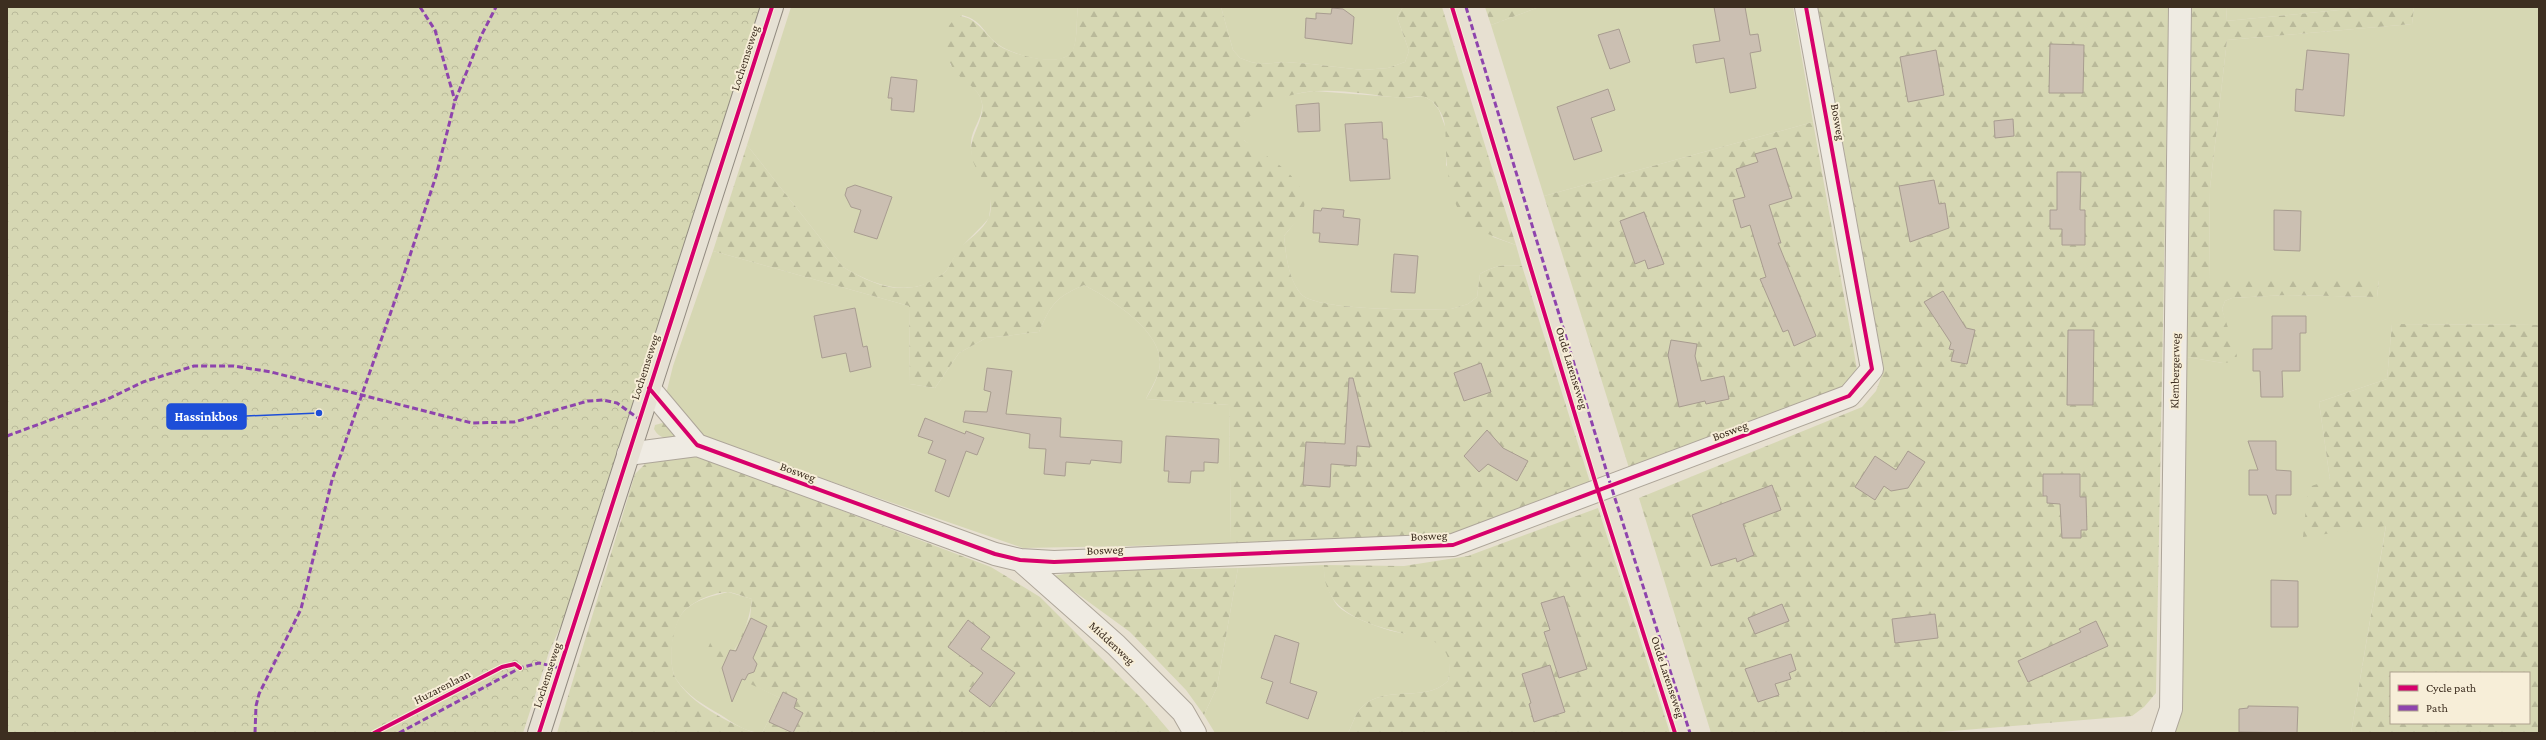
<svg xmlns="http://www.w3.org/2000/svg" width="2546" height="740" viewBox="0 0 2546 740" font-family="'Crimson Pro',serif">
<defs>
<pattern id="forest-firs" width="22" height="20" patternUnits="userSpaceOnUse"><rect width="22" height="20" fill="#d6d7b3"/><path d="M5 1l3.5 6h-7zM16 11l3.5 6h-7z" fill="#b9b99a"/></pattern>
<pattern id="park-crowns" width="20" height="18" patternUnits="userSpaceOnUse"><rect width="20" height="18" fill="#d6d7b3"/><path d="M2 6a3 3 0 1 1 6 0M12 15a3 3 0 1 1 6 0" fill="none" stroke="#b9b99a"/></pattern>
</defs>
<rect width="100%" height="100%" fill="#e7e0d1"/>
<path fill="#d6d7b3" d="M791 7H1078C1076 19 1078 39 1073 50 1063 70 1013 55 999 45 983 34 984 21 962 15L950 64C957 75 974 85 979 95 989 112 972 126 971 142 969 162 983 174 989 190 992 199 990 209 989 218 980 229 969 238 960 249 954 255 951 266 945 272 913 300 875 286 843 267L747 145Z
M1221 7H1403L1397 17 1409 51 1405 62 1388 68 1363 70 1311 64 1285 62 1261 64 1251 62 1240 58 1233 50Z
M1539 7H1793L1813 122 1544 196 1491 25Z
M2227 7H2370L2226 21Z
M2414 7H2539V325L2392 324 2387 379 2319 402 2330 480 2386 525 2351 733H2175L2179 654 2181 356 2223 363 2227 328 2222 309 2225 301 2232 298 2286 295 2377 297 2379 281 2209 280 2210 188 2227 40 2412 24Z
M1314 91 1406 98 1423 96 1432 101 1439 110 1447 132 1446 165 1493 237 1516 245 1522 266C1505 264 1495 265 1480 274L1477 297 1468 304 1451 309C1425 310 1316 311 1301 294 1288 279 1286 255 1284 236L1300 216 1304 203 1300 190 1244 140C1243 135 1241 127 1244 122 1255 100 1292 94 1314 91Z
M713 251 909 306 910 384 935 388 959 353 986 338 1039 332C1051 304 1056 297 1084 285 1109 298 1160 329 1160 362 1160 376 1151 387 1146 399L1229 405 1231 544 1023 548 705 438 666 394 673 366Z
M1324 565C1323 578 1329 594 1337 605 1346 616 1382 629 1396 632 1411 635 1431 635 1443 646 1452 656 1450 670 1448 681 1424 704 1385 683 1361 708 1355 714 1352 726 1348 733H1215L1204 715 1217 687 1238 568Z
M728 592 752 599C749 624 740 645 724 664L742 679 780 698 762 733C747 733 733 723 721 715 705 706 686 695 676 679 667 663 671 625 684 611 696 599 713 596 728 592Z"/>
<path fill="url(#forest-firs)" fill-rule="evenodd" d="M1078 7H1221L1233 50 1240 58 1251 62 1261 64 1285 62 1311 64 1363 70 1388 68 1405 62 1409 51 1397 17 1403 7H1442L1516 245C1500 239 1470 229 1461 214 1451 199 1446 167 1446 150 1445 130 1448 118 1433 102 1430 100 1426 97 1422 96 1415 96 1408 98 1401 98 1369 95 1326 86 1296 94 1275 99 1258 107 1244 122V140C1263 155 1321 184 1300 217 1295 224 1289 229 1284 236 1286 255 1288 278 1301 294 1316 311 1425 310 1451 309L1468 304 1477 297 1480 274C1495 265 1505 264 1522 266L1590 482 1450 534 1431 537 1231 544 1229 405 1146 399C1152 388 1160 375 1160 362 1160 329 1109 298 1084 285 1056 297 1051 304 1039 332L986 338 959 353 935 388 910 384 909 306 713 251 747 145 843 267C868 282 894 294 922 285 930 282 940 277 946 271 951 265 953 257 958 250 967 240 984 230 989 217 991 213 991 204 990 199 989 181 971 169 971 150 971 134 985 119 982 103 978 80 946 81 947 44 947 39 947 31 949 26 965 0 986 36 998 45 1012 55 1065 70 1073 49 1078 38 1076 19 1078 7Z
M1485 7H1539L1491 25Z
M1818 7H2169L2156 693 2144 707 2132 716 1928 733H1711L1639 498 1862 407 1876 391 1884 370Z
M2187 7H2227L2226 21 2370 7H2414L2412 24 2227 40 2210 188 2209 279 2379 280 2377 297 2286 295 2232 298 2225 301 2222 309 2237 356 2233 362 2223 363 2181 356Z
M1813 122 1857 369 1844 386 1629 468 1544 196Z
M2392 324 2539 325V733H2351L2386 526 2303 537 2308 487 2330 480 2319 402 2387 379ZM2391 673H2529V723H2391Z
M666 422 687 440C674 439 661 442 654 429L655 425Z
M673 455 700 457 991 567 1040 597 1142 699 1171 733H762L780 698 721 670 724 664 705 655 711 641 735 650 750 617 752 599C745 597 736 593 728 592 714 592 694 601 684 611 672 625 667 663 676 679 691 704 728 722 754 733H557L635 474 649 460Z
M1598 508 1670 733H1348C1352 726 1355 714 1361 708 1385 683 1424 704 1448 681 1451 665 1450 651 1435 642 1394 628 1321 625 1324 565L1404 566 1468 556Z
M1238 568 1217 687 1204 715 1186 690 1130 632 1053 576 1081 571Z"/>
<path fill="url(#park-crowns)" d="M7 7H763L564 619 549 652 523 733H7Z"/>
<path fill="#cbbfb2" stroke="#a89c90" d="M1714 7H1745L1750 35 1758 34 1761 51 1750 53 1756 88 1730 93 1724 58 1696 63 1693 45 1720 41Z
M1332 8 1343 9 1354 17 1352 44 1305 38 1306 18 1316 19V13L1331 14Z
M1619 29 1630 62 1610 69 1598 35Z
M2050 44 2084 45 2083 93H2049Z
M1936 50 1944 95 1908 102 1900 57Z
M2307 50 2349 54 2344 116 2295 111 2296 89 2303 90Z
M891 77 917 80 914 112 891 110 892 98H888Z
M1608 89 1615 110 1591 118 1602 151 1574 160 1557 107Z
M1319 103 1320 131 1298 132 1296 105Z
M2013 119 2014 136 1995 138 1994 121Z
M1382 122 1383 139H1387L1390 179 1350 181 1345 124Z
M1776 148 1792 198 1769 205 1781 243H1778L1816 336 1794 346 1788 330 1783 332 1760 279 1766 277 1750 225 1741 228 1733 200 1745 197 1736 169 1758 162 1755 154Z
M2057 172H2081L2080 210H2085V245H2062V229H2050V210H2057Z
M1934 180 1939 204 1945 203 1949 228 1910 242 1899 186Z
M855 185 892 197 877 239 854 232 861 210 851 207 845 195 847 188Z
M1322 208 1344 210 1343 217 1360 219 1358 245 1319 242 1320 233H1313L1314 210 1321 211Z
M2274 210 2301 211 2300 251 2274 250Z
M1644 212 1664 264 1648 269 1645 260 1635 264 1620 221Z
M1394 254 1418 256 1415 293 1391 292Z
M1943 291 1966 328 1975 330 1967 364 1951 361 1954 350 1949 349 1951 343 1924 302Z
M855 308 863 347 867 346 871 367 850 372 846 353 822 358 814 316Z
M2272 316H2306V333H2300V371H2282L2283 397H2261L2260 371H2253V349H2272Z
M2068 330H2094L2093 405H2067Z
M1671 340 1697 344 1695 356 1701 381 1724 376 1729 399 1706 404 1705 401 1679 407 1668 355Z
M1481 363 1491 392 1464 401 1454 373Z
M987 368 1012 371 1006 414 1061 418 1060 437 1122 441 1121 463 1091 460 1090 464 1066 462 1065 476 1044 474 1046 449 1029 448 1030 434 963 422 965 411 987 412 991 392 984 390Z
M1349 378H1353L1370 447 1357 446 1356 466 1331 464 1330 487 1303 485 1306 442 1345 444Z
M925 418 965 434 966 431 984 438 977 455 966 451 949 497 935 491 946 460 928 453 933 441 918 436Z
M1487 430 1503 448 1528 461 1517 481 1488 464 1479 472 1464 456Z
M1166 436 1219 439 1218 463 1204 462V471H1191L1190 483 1168 482 1169 471H1164Z
M2248 441H2276V470L2291 471V495H2276V514H2273L2267 495H2249V470H2258Z
M1908 451 1925 462 1908 488 1891 491 1884 486 1875 500 1855 487 1875 456 1896 470Z
M2043 474H2080V497H2086L2087 530H2081V538H2062L2060 504 2047 503V496H2043Z
M1772 485 1781 510 1743 524 1754 555 1737 562 1736 558 1711 566 1692 515Z
M2271 580 2298 581V627H2271Z
M1564 596 1587 669 1559 678 1544 632 1550 630 1541 603Z
M1782 604 1789 621 1755 634 1748 618Z
M1935 614 1938 638 1895 643 1892 619Z
M751 618 767 626 753 658 757 664 754 672 748 674 745 680 742 679 732 702 722 668 730 650 736 651Z
M968 620 990 637 981 649 1015 673 990 707 969 691 983 673 948 647Z
M2096 621 2108 646 2028 682 2018 661 2081 632 2079 629Z
M1275 635 1299 643 1290 683 1317 692 1308 719 1266 703 1273 682 1261 678Z
M1791 654 1796 670 1789 673 1791 679 1775 684 1779 695 1758 702 1745 669Z
M1550 665 1565 712 1534 722 1529 704 1531 703 1522 674Z
M783 692 797 699 794 708 803 713 793 733 769 722Z
M2248 706 2298 707 2297 733 2239 732V709L2248 708Z"/>
<g fill="none" stroke-linecap="round" stroke-linejoin="round">
<defs>
<path id="minor" d="M649 388 697 445 995 554 1020 560 1054 562 1453 545 1849 396 1872 369 1806 7
M628 454 697 445
M1020 560 1116 645 1183 712 1195 733
M2163 733 2171 709 2180 7"/>
<path id="major" d="M539 733 772 7"/>
</defs>
<use href="#minor" stroke="#ada599" stroke-width="24"/>
<use href="#major" stroke="#928b80" stroke-width="24"/>
<use href="#minor" stroke="#efebe3" stroke-width="22"/>
<use href="#major" stroke="#e6e1d4" stroke-width="22"/>
<path stroke="#8e44ad" stroke-width="3" stroke-dasharray="6 3" stroke-linecap="butt" d="M420 7 435 30 455 101
M1466 7 1611 486 1690 733
M7 436 110 398 143 382 194 366H234L271 372 472 423 514 422 588 401 603 400 617 403 639 419
M255 733 256 706 259 694 301 609 332 480 400 286 436 176 455 101 481 36 496 7
M399 733 520 668 539 663 560 668"/>
<defs>
<path id="cycleway" d="M1452 7 1598 491 1675 733
M649 388 697 445 995 554 1020 560 1054 562 1453 545 1849 396 1872 369 1806 7
M374 733 502 667 515 664 520 668
M539 733 772 7"/>
</defs>
<use href="#cycleway" stroke="#f7eed8" stroke-width="6"/>
<use href="#cycleway" stroke="#d6006c" stroke-width="4"/>
</g>
<g text-anchor="middle" dominant-baseline="central" stroke-width="4" stroke-linejoin="round" paint-order="stroke">
<g font-size="12" fill="#3d2e20" stroke="#f7eed8">
<text transform="translate(745 58) rotate(-72)">Lochemseweg</text>
<text transform="translate(1838 122) rotate(80)">Bosweg</text>
<text transform="translate(645 367) rotate(-72)">Lochemseweg</text>
<text transform="translate(1572 368) rotate(73)">Oude Larenseweg</text>
<text transform="translate(2175 371) rotate(-89)">Klembergerweg</text>
<text transform="translate(1730 431) rotate(-21)">Bosweg</text>
<text transform="translate(798 472) rotate(20)">Bosweg</text>
<text transform="translate(1429 536) rotate(-2)">Bosweg</text>
<text transform="translate(1105 550) rotate(-2)">Bosweg</text>
<text transform="translate(1112 643) rotate(43)">Middenweg</text>
<text transform="translate(547 675) rotate(-72)">Lochemseweg</text>
<text transform="translate(1668 677) rotate(72)">Oude Larenseweg</text>
<text transform="translate(442 687) rotate(-27)">Huzarenlaan</text>
</g>
</g>
<path fill="none" stroke="#1d4ed8" stroke-width="1.5" d="M319 413L246 416"/>
<circle fill="#1d4ed8" stroke="#f7eed8" stroke-width="1.5" cx="319" cy="413" r="4"/>
<rect fill="#1d4ed8" stroke="#1d4ed8" stroke-width="1.5" x="167" y="404" width="79" height="25" rx="4"/>
<g font-size="13" text-anchor="middle" font-weight="bold" fill="#fff">
<text x="206" y="421">Hassinkbos</text>
</g>
<rect width="2546" height="740" fill="none" stroke="#3d2e20" stroke-width="16"/>
<rect x="2390" y="672" width="140" height="52" fill="#f7eed8" stroke="#ada18e"/>
<rect x="2398" y="685" width="20" height="6" fill="#d6006c" stroke="#ada18e"/>
<text x="2426" y="692" font-size="12" fill="#3d2e20">Cycle path</text>
<rect x="2398" y="705" width="20" height="6" fill="#8e44ad" stroke="#ada18e"/>
<text x="2426" y="712" font-size="12" fill="#3d2e20">Path</text>
</svg>
